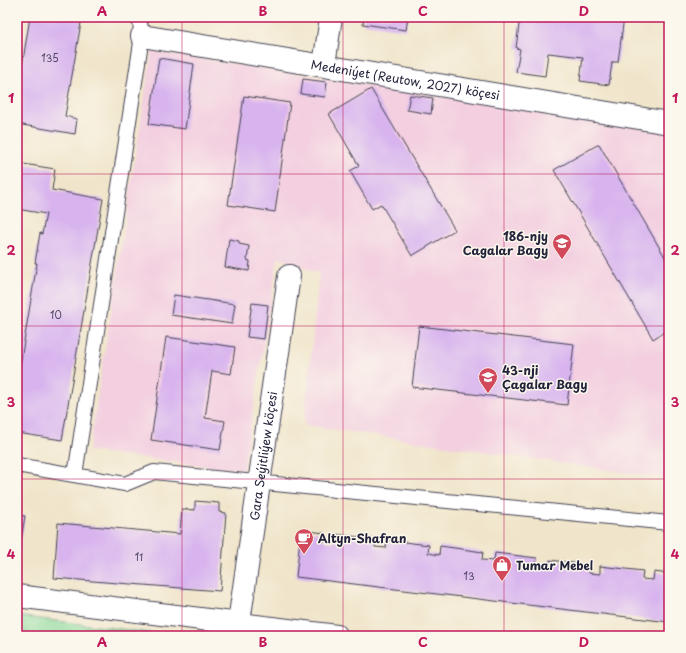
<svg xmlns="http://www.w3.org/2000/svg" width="686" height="653" viewBox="0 0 686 653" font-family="'Playpen Sans',sans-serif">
<rect width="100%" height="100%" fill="#fbf7ec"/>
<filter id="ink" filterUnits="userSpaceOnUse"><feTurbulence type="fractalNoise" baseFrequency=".025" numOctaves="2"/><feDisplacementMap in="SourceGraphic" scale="8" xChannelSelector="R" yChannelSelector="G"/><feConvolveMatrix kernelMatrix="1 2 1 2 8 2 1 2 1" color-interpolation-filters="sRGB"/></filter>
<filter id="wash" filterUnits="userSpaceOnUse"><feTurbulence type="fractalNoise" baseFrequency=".012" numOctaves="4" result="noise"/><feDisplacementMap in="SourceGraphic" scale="16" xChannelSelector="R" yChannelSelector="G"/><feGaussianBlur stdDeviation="0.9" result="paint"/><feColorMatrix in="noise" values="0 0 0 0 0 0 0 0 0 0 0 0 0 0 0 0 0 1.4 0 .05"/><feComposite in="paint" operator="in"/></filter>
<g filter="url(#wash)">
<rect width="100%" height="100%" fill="#f0e5ca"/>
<path fill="#f3cfe0" d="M152 51 669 132V479L304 425 319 273 278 258 243 471 89 451Z"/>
<path fill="#89d897" stroke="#567d69" d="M17 616 176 636H17Z"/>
<g id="blocks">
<path fill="#d8b4ee" d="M30 17H82L65 116 77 119 75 134 17 124V97Z
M364 17H408L406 30 363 24Z
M520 17H624L618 62H612L609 85 580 81 583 57 548 53 545 76 516 72 520 49 516 48Z
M159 58 194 64 185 129 149 124Z
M303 79 327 82 325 97 301 94Z
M371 89 455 230 412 256 381 204 372 209 350 171 359 166 329 114Z
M410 95 433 98 431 114 407 110Z
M244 96 290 103 275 212 228 205Z
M599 144 669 264V329L653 339 554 170Z
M17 163 55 169 52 190 103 199 62 440 17 433V365L20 366 37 263H35L40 233 42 234 46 214 17 209Z
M229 239 239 241V244L249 246 247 260 250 261 249 271 225 267Z
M174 295 235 304 232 324 171 315Z
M252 303 268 305 264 339 247 337Z
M419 326 574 344 567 405 412 387Z
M166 337 235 347 231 374 212 371 205 418 225 421 220 450 151 440Z
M195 501 219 503V512L226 513 220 591 54 578 58 523 180 534 182 509 195 510Z
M17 515 25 516 18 559H17Z
M301 530 324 533V541L334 542 335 534 376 539 375 547 386 548 387 540 429 545 428 553 439 555 440 546 483 552 482 560 494 561 495 553 537 558 536 566 549 568 550 560 589 565V573L600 574V566L643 571 642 579 653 580 654 572 669 574V622L296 577Z"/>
</g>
</g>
<g filter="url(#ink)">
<use href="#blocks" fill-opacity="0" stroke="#413f50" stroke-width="1"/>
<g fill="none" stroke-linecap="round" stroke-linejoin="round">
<defs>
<path id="service" d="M17 465 125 484 154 472 669 523
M75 475 142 36 139 17"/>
<g id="minor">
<path id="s1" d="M142 36 669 123"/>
<path d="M324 65 331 17"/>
<path d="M17 596 337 636"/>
<path id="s2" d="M237 636 289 276"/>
</g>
</defs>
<use href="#service" stroke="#413f50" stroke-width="16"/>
<use href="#minor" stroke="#413f50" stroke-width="24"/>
<use href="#service" stroke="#fff" stroke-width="14"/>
<use href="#minor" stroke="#fff" stroke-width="22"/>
</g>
</g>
<path fill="none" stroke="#c2185b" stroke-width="1" stroke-opacity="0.55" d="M182 17V636M343 17V636M504 17V636M17 174H669M17 326H669M17 479H669"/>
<defs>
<symbol id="school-pin" viewBox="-11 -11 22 30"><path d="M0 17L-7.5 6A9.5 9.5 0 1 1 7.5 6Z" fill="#d1495b" stroke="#fbf7ec"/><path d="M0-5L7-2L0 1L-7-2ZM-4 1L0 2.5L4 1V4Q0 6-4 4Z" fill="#fff"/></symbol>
<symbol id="cafe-pin" viewBox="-11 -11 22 30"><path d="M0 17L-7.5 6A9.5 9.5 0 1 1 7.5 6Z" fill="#d1495b" stroke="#fbf7ec"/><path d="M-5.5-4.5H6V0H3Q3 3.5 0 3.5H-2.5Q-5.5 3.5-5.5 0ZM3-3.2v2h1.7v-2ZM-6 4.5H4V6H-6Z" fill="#fff"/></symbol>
<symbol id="shop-pin" viewBox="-11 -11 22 30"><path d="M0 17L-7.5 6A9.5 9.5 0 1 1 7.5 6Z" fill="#d1495b" stroke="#fbf7ec"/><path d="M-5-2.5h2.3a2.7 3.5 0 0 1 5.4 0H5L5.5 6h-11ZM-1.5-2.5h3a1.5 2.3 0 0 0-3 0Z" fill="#fff"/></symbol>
</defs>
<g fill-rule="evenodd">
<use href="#school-pin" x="551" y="232" width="22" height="30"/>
<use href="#school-pin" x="477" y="366" width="22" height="30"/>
<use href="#cafe-pin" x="293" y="527" width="22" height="30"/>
<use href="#shop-pin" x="491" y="554" width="22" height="30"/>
</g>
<g text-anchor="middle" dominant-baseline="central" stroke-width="3" stroke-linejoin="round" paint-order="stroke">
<g font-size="10" fill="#504668">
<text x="50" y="57">135</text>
<text x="56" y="314">10</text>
<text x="139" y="556">11</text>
<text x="469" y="575">13</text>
</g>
<g font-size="12" fill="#22223b" stroke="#fbf7ec">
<text stroke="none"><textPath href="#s1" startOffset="267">Medeniýet (Reutow, 2027) köçesi</textPath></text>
<text stroke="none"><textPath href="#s2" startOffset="182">Gara Seýitliýew köçesi</textPath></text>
</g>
<g font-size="12" font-weight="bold" fill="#22223b" stroke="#fbf7ec" text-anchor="start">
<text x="548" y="236" text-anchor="end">186-njy<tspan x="548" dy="14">Cagalar Bagy</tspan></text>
<text x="502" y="370">43-nji<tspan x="502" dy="14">Çagalar Bagy</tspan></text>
<text x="318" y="538">Altyn-Shafran</text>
<text x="516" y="565">Tumar Mebel</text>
</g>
</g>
<rect width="686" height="653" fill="none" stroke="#fbf7ec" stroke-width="44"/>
<rect x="22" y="22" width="642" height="609" fill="none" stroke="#c2185b" stroke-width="1.5"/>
<g font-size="13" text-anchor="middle" font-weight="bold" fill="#c2185b">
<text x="102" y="16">A</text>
<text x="263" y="16">B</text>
<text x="423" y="16">C</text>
<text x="584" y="16">D</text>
<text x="11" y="103">1</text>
<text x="675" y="103">1</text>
<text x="11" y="255">2</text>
<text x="675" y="255">2</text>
<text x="11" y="407">3</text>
<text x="675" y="407">3</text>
<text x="11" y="559">4</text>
<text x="675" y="559">4</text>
<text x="102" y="647">A</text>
<text x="263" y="647">B</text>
<text x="423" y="647">C</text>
<text x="584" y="647">D</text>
</g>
</svg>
